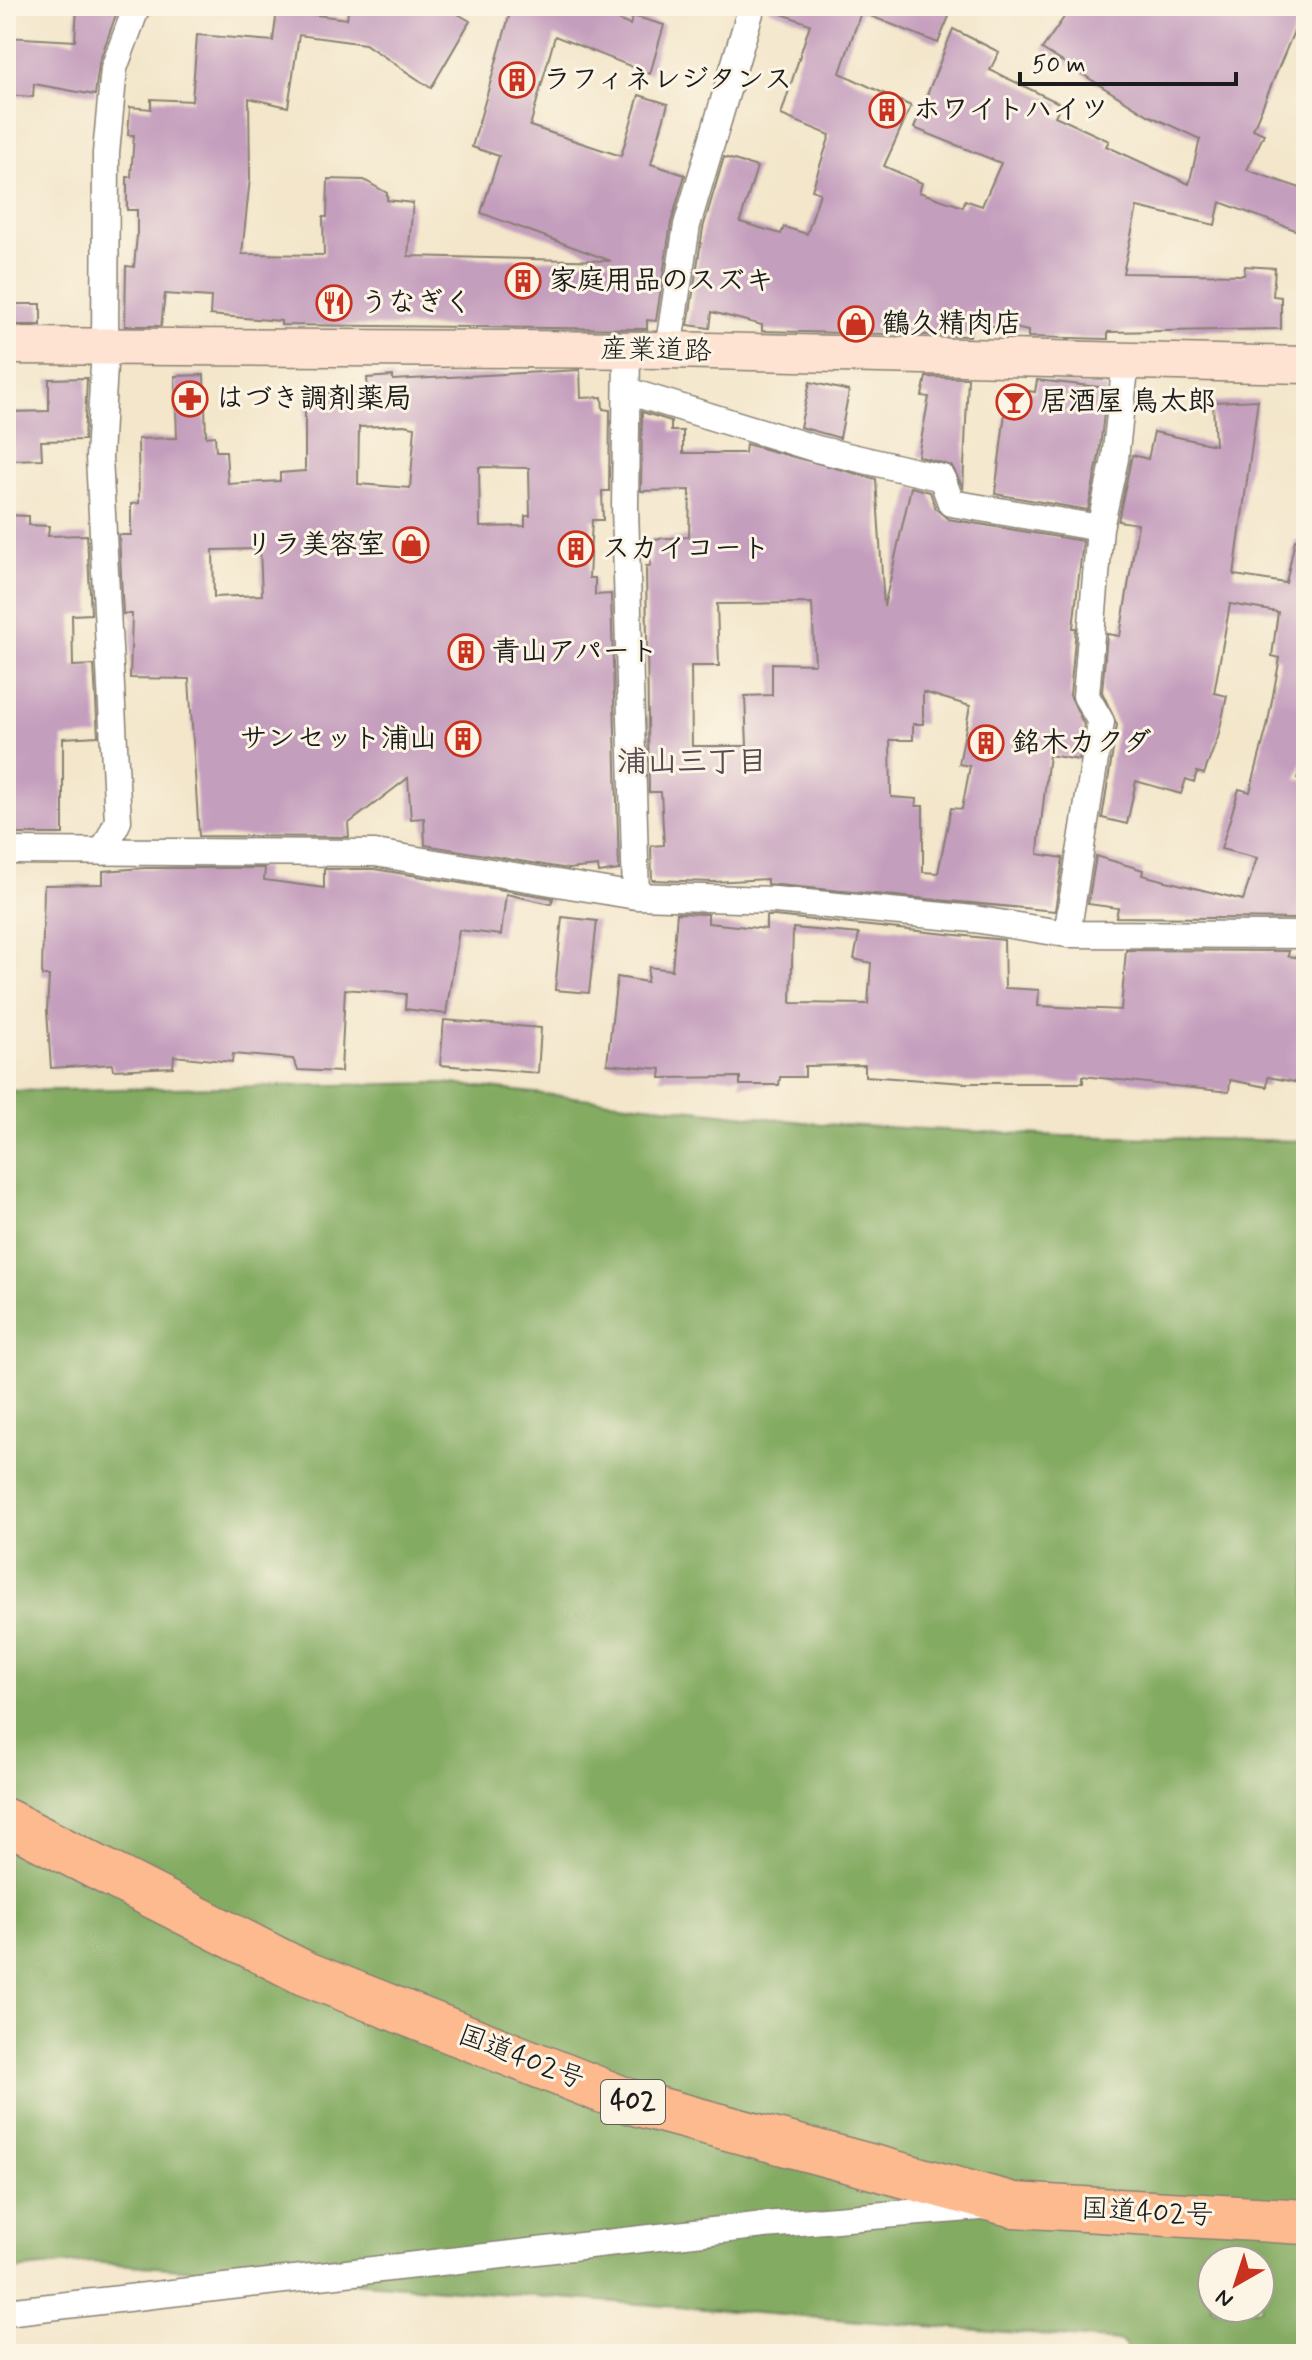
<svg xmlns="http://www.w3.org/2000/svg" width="1312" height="2360" viewBox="0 0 1312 2360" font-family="Mynerve,'Klee One',sans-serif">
<rect width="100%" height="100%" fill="#fcf5e5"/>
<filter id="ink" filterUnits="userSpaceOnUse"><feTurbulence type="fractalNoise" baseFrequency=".0125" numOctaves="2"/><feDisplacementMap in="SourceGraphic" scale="16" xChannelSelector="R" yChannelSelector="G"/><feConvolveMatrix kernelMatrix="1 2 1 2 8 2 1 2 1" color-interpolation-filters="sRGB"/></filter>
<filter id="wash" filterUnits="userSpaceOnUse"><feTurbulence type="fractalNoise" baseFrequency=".006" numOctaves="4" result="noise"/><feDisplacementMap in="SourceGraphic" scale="32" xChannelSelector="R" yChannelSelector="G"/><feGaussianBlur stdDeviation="1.8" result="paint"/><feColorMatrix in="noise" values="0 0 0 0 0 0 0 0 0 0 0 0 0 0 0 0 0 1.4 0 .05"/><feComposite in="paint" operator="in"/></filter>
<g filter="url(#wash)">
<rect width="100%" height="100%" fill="#f3e6ca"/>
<path fill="#84ab62" stroke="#50643f" stroke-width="2" fill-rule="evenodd" d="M443 1083 822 1124 1063 1136 1306 1141V2354H1132L1121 2341 90 2262 6 2271V1091ZM1212 2260H1260V2308H1212Z"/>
<g id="blocks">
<path fill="#c49ebd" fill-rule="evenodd" d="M77 6H119L99 63 95 95 34 84 33 97 6 95V37L75 41Z
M349 6H444L470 21 431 88 365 44 299 35 288 107 249 98 250 178 242 254 324 255 323 217H327L328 179 364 180 387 193V200L413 203 408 256 611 261 481 213 499 156 472 147 512 6H582L630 25 633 16 664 25 650 74 555 36 530 126 621 156 639 95 668 104 651 164 685 175 671 223 656 321 647 320V329L281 325V321L210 315 211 297 165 294 161 326H125L126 266 134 267 137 235V210H127V177H131L134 135H128L130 107 151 109V99L192 101 197 35 273 41 277 10 347 19Z
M768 6H932L950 14 938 43 861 12 840 73 911 106 884 166 922 183 919 192 963 207 965 200 982 206 1001 163 914 128 953 29 999 52 990 70 1061 104 1055 116 1109 141 1106 146 1189 184 1200 139 1148 115 1042 49 1072 6H1287L1302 12 1253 129 1264 134 1247 170 1306 190V234L1220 202 1215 225 1137 207 1123 273 1244 275 1245 266 1275 268 1273 296 1281 297V329L1108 332V339L1028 337V331L1015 328 971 324 970 336 762 331V325L712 312 710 328 688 325 703 228 724 157 757 167 740 222 781 234 784 227 807 234 820 193 812 190 830 135 781 115 810 24 768 9Z
M6 304H41V325H6Z
M580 370 581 398 602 397 603 409 610 410 609 491H602L603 520H592L589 578H595V595L611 594 619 870 599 873 598 866 568 869 425 845 424 818 411 819 408 778 348 824 349 837 199 836 189 679 130 678 132 614H123L119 535H131V504L139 503 138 439 177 438 175 376 204 375 206 437 215 436 216 451H226L228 484 280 481V473L305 471V393L368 394 367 378 393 376V380ZM404 425 415 427 410 488 358 484 359 427ZM479 467 529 468 530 516H525V526L480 527ZM260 549 262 595 214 597 213 550Z
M926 377 968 378 963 488 952 466 918 456 929 397 922 396Z
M87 378 84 440 41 441 42 459 12 460 11 412 49 411V379Z
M1037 380 1107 388 1099 456 1088 510 995 494 1008 388 1035 392Z
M810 382 849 391 840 438 800 427Z
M1258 400 1234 575 1286 583 1295 540 1306 541V747L1297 779 1306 781V888L1300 905 1304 907 1300 919 1116 917 1118 908 1088 904 1096 856 1143 870 1142 875 1243 900 1257 858 1221 849 1239 789 1250 792 1267 727 1280 658 1272 656 1278 612 1230 604 1214 693 1227 696 1218 737 1204 774 1197 772 1194 782 1186 779 1181 794 1136 781 1127 824 1102 818 1117 725 1102 692 1107 634 1120 636 1138 524 1118 521 1132 455 1148 459 1154 432 1215 445 1213 402Z
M642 412 671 421V431H683V453H745L746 444 876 479 884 607 911 487 930 492 936 509 948 519 1083 541 1073 628H1076L1070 695 1084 725 1079 760 1049 755 1039 840 1038 854 1063 858 1055 911 767 884V879L714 882 652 880 651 846 664 845 661 792H649L646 566H650L652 539 689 537 690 490 641 491ZM812 603 815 664 772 663V695L745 696 747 746H692L691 666H719L717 604ZM923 692 970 706 959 764 970 766 962 809 951 808 938 873 923 872V806H916L917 799 891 797 890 740H913V724H923Z
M6 515 29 516V525L49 526 48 536 87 535 91 614 72 615 73 666 94 665 98 736 63 738V834H6Z
M145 868H265L264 880 324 888V869H374L553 898 551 904 506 894 501 935 459 930 446 1014 405 1009 406 994 345 989 341 1072 298 1070 293 1059 233 1054 232 1062 174 1056 173 1067 113 1070 112 1064 51 1068 47 1011 49 976H42L44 885 103 884V871Z
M677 913 708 914V923L766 929V916H774L1004 940 1005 988 1039 990 1038 1006 1121 1010 1126 950 1289 951 1288 956 1306 959 1303 1075 1296 1074 1295 1082 1268 1077 1267 1087 1230 1080 1229 1092 1083 1076V1083H965L865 1076V1065L805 1066V1077H780L779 1085H740V1077L660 1078 661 1069 607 1064 617 977 647 982 649 967 672 970ZM793 928 859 934 854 959 871 963 868 1004 791 1003Z
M562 917 597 921 589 993 555 990Z
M444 1020 541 1028 538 1073 440 1065Z"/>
</g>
</g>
<g filter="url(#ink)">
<use href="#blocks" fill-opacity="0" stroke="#888173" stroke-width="2"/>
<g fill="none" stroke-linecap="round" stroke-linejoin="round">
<defs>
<path id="street" d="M627 350 625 506 636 896
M668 350 687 225 752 6
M627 391 817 449 942 478 951 503 1100 528
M6 851 375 853 636 896 775 900 974 919 1067 934 1306 935
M103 852 118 821 99 457 105 347 106 153 114 68 137 6
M1067 934 1101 722 1086 696 1100 528 1115 459 1126 361
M6 2312 764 2225 981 2207"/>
<path id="secondary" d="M6 346 668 350 1306 365"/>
<path id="highway" d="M6 1821 304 1973 631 2102 1014 2205 1306 2222"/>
</defs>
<use href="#street" stroke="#888173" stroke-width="29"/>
<use href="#secondary" stroke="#888173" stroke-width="39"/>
<use href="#highway" stroke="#888173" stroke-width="47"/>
<use href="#street" stroke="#fff" stroke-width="26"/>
<use href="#secondary" stroke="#fee3d2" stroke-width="36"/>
<use href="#highway" stroke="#fcba8e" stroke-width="44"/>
</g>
</g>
<defs>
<symbol id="building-ring" viewBox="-11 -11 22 22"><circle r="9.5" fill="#fcf5e5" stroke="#c8321e" stroke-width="1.5"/><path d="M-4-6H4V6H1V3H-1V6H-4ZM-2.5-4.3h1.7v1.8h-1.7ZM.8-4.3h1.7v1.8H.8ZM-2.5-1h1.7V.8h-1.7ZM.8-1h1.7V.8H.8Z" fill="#c8321e"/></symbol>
<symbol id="restaurant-ring" viewBox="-11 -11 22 22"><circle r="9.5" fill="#fcf5e5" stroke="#c8321e" stroke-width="1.5"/><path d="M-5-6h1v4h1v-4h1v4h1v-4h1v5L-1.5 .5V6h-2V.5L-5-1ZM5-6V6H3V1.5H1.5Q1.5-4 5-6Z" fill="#c8321e"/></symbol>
<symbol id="shop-ring" viewBox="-11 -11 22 22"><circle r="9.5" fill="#fcf5e5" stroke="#c8321e" stroke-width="1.5"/><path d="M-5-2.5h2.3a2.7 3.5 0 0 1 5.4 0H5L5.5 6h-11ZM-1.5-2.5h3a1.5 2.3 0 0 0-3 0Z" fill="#c8321e"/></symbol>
<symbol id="pharmacy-ring" viewBox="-11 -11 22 22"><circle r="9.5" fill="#fcf5e5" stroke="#c8321e" stroke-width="1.5"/><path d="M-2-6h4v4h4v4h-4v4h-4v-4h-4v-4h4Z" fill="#c8321e"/></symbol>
<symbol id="bar-ring" viewBox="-11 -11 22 22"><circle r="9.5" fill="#fcf5e5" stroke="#c8321e" stroke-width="1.5"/><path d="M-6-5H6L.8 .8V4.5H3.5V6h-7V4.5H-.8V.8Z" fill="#c8321e"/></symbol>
</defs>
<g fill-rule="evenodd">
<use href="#building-ring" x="497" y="60" width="40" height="40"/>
<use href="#building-ring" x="867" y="90" width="40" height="40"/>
<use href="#building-ring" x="503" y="261" width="40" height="40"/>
<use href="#restaurant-ring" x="314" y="283" width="40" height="40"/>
<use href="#shop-ring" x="836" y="304" width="40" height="40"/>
<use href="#pharmacy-ring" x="170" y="379" width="40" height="40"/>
<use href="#bar-ring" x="994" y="382" width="40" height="40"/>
<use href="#shop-ring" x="391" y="525" width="40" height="40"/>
<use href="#building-ring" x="556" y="529" width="40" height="40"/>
<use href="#building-ring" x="446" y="632" width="40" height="40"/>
<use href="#building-ring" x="443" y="719" width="40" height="40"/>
<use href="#building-ring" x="966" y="723" width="40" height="40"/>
</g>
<g text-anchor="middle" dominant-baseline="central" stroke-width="6" stroke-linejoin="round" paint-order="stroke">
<rect fill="#fcf5e5" stroke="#5f5d58" stroke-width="2" x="601" y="2080" width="64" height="44" rx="6"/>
<g font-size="26" font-weight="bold" fill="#1c1c1c">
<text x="633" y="2102">402</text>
</g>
<g font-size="28" font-weight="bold" fill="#1c1c1c" stroke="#fcf5e5" text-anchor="start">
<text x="543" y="80">ラフィネレジタンス</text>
<text x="913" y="110">ホワイトハイツ</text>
<text x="549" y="281">家庭用品のスズキ</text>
<text x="360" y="303">うなぎく</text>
<text x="882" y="324">鶴久精肉店</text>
<text x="216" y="399">はづき調剤薬局</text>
<text x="1040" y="402">居酒屋 鳥太郎</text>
<text x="385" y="545" text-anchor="end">リラ美容室</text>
<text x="602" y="549">スカイコート</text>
<text x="492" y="652">青山アパート</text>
<text x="437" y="739" text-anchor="end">サンセット浦山</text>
<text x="1012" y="743">銘木カクダ</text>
</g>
<g font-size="28" fill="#1c1c1c" stroke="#fcf5e5">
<text transform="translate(656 351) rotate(1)">産業道路</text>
<text transform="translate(521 2058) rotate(21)">国道402号</text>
<text transform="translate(1147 2213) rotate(3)">国道402号</text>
</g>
<g font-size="30" font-weight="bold" fill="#574a54" stroke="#fcf5e5">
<text x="692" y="762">浦山三丁目</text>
</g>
</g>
<rect width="1312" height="2360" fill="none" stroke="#fcf5e5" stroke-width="32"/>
<g transform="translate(1236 2284) rotate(219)"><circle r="38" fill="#fcf5e5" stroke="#a29e95" stroke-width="2"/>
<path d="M0-6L14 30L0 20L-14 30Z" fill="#c8321e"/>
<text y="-12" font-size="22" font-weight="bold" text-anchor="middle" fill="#1c1c1c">N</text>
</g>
<path d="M1020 72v12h216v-12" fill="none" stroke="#1c1c1c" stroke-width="4"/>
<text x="1032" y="72" font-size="24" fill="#1c1c1c" stroke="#fcf5e5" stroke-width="6" paint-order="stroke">50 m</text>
</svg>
